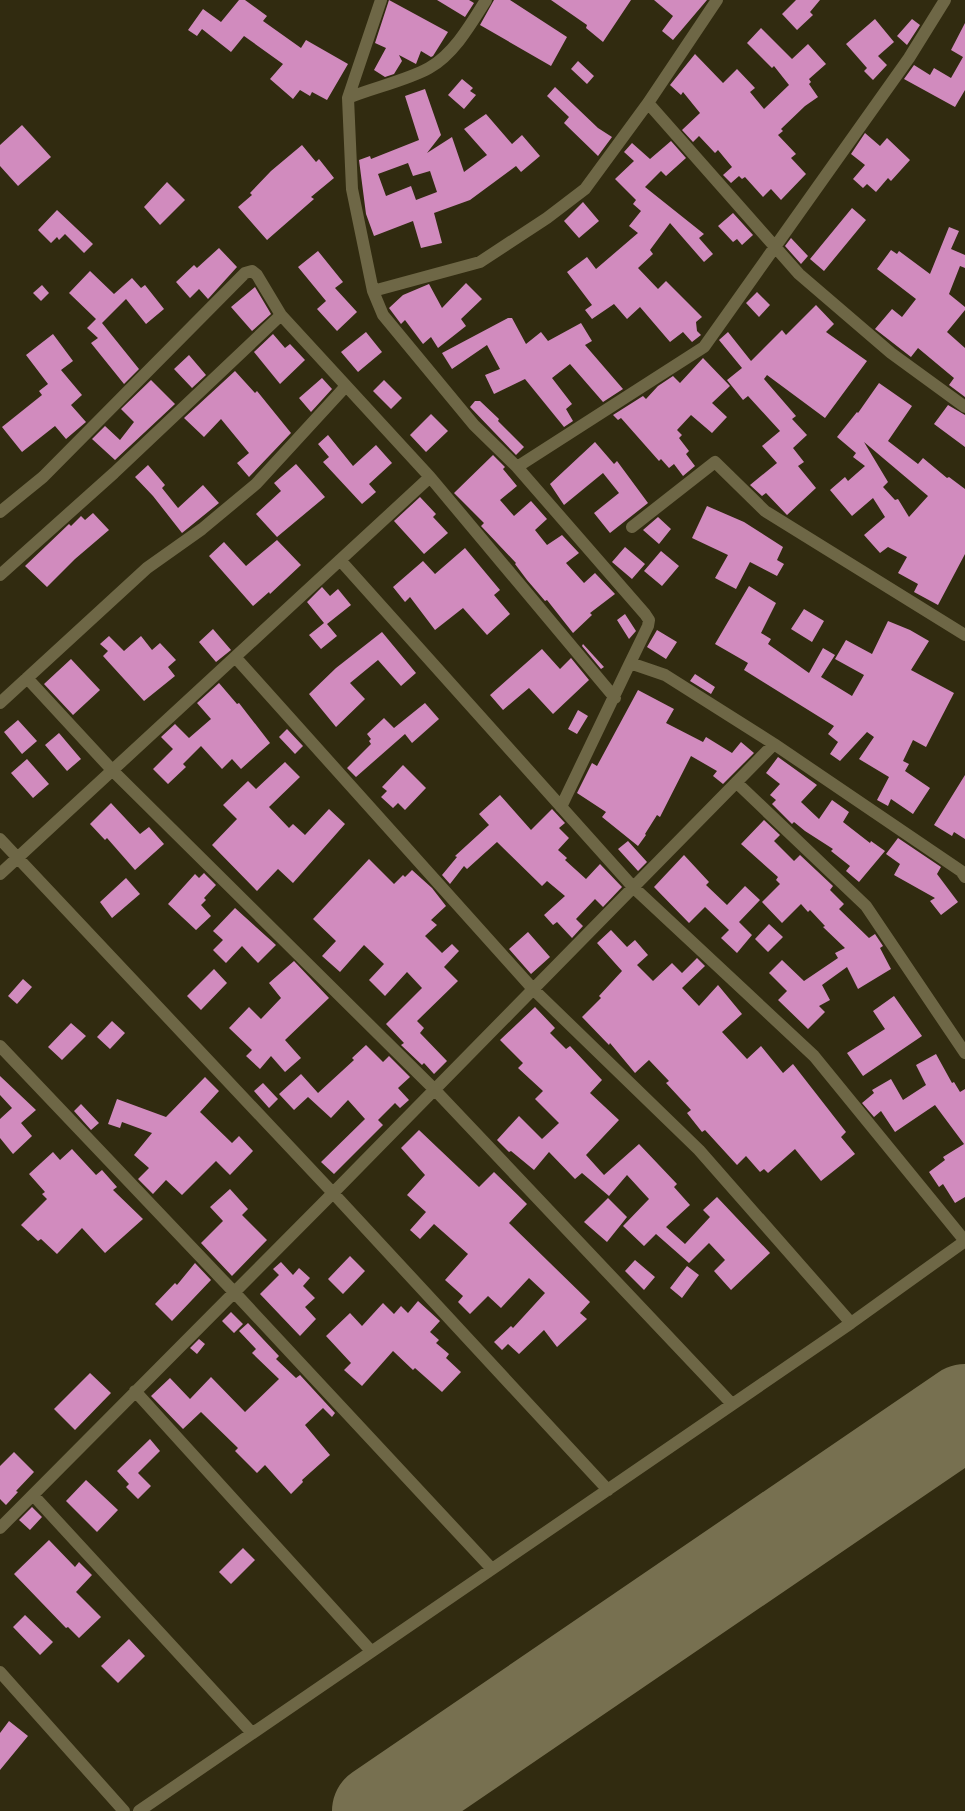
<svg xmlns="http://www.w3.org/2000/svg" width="965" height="1811" viewBox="0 0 965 1811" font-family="Georgia,serif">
<rect width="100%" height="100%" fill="#312b10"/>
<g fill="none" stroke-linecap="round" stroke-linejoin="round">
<path stroke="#777050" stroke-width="94" d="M379 1811 965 1411"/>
</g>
<path fill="#d18bbe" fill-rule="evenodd" d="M239 0H245L267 16 263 21 301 48 306 40 348 64 327 100 312 92 310 96 300 90 293 99 270 79 283 64 244 36 231 52 202 29 197 36 188 30 203 9 221 22Z
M389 0 448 32 433 56 431 57 421 51 416 64 399 55 402 61 394 74 385 77 374 70 386 48 375 43Z
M437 0H469L474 3 465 17Z
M494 0H510L567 37 551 66 480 25Z
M551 0H631L603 42 586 28 587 25Z
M654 0H707L673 40 662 31 673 16Z
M796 0H820L810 12 813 15 797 30 782 14Z
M875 19 894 42 878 56 887 65 873 80 864 71 867 68 846 44Z
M912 19 920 25 907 45 897 36Z
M965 23V90L955 107 904 79 914 65 930 75 934 68 951 78 963 57 951 50Z
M761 28 792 59 808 44 826 64 809 79 811 82 809 84 818 97 805 106 781 129 783 131 778 135 796 154 791 158 806 174 781 200 771 189 763 197 745 177 742 179 739 176 731 183 723 175 732 167 718 150 715 153 699 136 693 142 682 130 700 113 683 92 681 95 670 85 695 54 723 83 737 69 755 88 750 92 764 109 789 85 774 66 772 68 747 43Z
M578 61 594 76 587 84 571 69Z
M462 79 473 88 470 91 476 95 464 109 448 95Z
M555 87 598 128 612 137 598 156 564 123 569 117 547 96Z
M425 89 441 135 427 153 452 137 464 172 487 155 464 129 486 114 512 144 522 135 540 156 521 172 516 166 470 200 434 213 442 243 421 248 413 221 374 236 366 214 359 160 370 156 371 159 419 140 405 96ZM408 163 413 176 430 171 437 192 416 200 411 186 386 196 378 174Z
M22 125 51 157 18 186 0 166V145Z
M865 133 880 146 887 138 910 160 891 181 888 178 876 192 867 184 863 188 853 179 865 165 851 154Z
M671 141 686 158 666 176 661 171 645 187 704 234 699 238 713 254 704 262 670 223 650 250 653 254 638 268 658 289 666 281 702 317 696 322 697 331 701 335 692 342 683 332 670 342 640 307 627 319 614 304 592 319 585 310 592 305 567 272 587 257 596 269 638 233 629 226 641 211 633 204 636 200 615 179 634 161 624 152 632 143 650 159Z
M302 145 316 162 319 159 334 178 311 197 314 199 267 240 238 207 252 195 250 193 271 171Z
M167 182 185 200 160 225 144 207Z
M583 202 599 221 579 238 564 221Z
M852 208 866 220 824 271 810 259Z
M57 210 93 244 84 253 65 234 59 240 57 237 51 243 38 230Z
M733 213 753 235 742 245 737 239 733 242 718 226Z
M949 227 959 231 951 249 965 255V268L960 266 949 294 965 307V310L947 332 965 348V397L949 385 954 378 918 348 911 357 875 329 892 309 902 317 916 299 877 269 891 250 897 254 899 251 930 274Z
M791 238 808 256 801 264 785 246Z
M219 248 237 267 208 299 199 289 190 298 176 282 194 265 197 268Z
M318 251 343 282 335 288 357 312 337 331 317 309 326 301 298 267Z
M90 271 114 294 132 278 141 288 145 285 164 309 146 324 126 299 102 323 139 369 124 384 91 343 98 338 87 328 96 319 69 293Z
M466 283 482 299 461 319 466 326 438 348 431 337 423 344 405 320 401 324 389 308 403 295 429 284 442 308Z
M42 285 49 293 41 301 33 293Z
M255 287 271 314 252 331 231 307Z
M757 292 770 305 759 317 746 303Z
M816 305 834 324 826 332 867 361 825 418 767 375 764 379 796 416 792 419 807 435 793 448 804 462 798 466 816 488 787 515 766 493 762 496 750 485 777 463 762 446 780 431 748 396 743 400 727 380 742 368 719 340 728 332 751 361 782 330 786 335Z
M508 318H512L526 344 541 332 548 341 581 323 592 341 585 345 623 389 603 402 570 364 552 378 572 404 566 409 573 421 564 427 525 379 494 394 485 375 500 369 487 345 452 369 442 353Z
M366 332 382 352 358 372 341 352Z
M53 334 73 361 61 370 82 395 71 405 86 422 66 439 55 426 22 452 2 427 42 395 39 391 48 384 26 355Z
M273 334 285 348 290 344 305 360 280 384 254 352Z
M189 355 206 375 192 388 174 369Z
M703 358 730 386 712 403 727 417 712 433 691 415 677 430 682 435 679 438 689 451 686 454 695 466 683 476 674 464 669 468 661 459 659 461 621 418 618 420 613 415 643 396 646 399 658 386 673 376 680 383Z
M235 371 255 393 257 391 291 433 249 477 237 463 249 453 221 419 204 437 184 418Z
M322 378 332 389 311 412 299 398Z
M151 380 175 404 115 460 92 439 105 426 120 440 134 422 121 409Z
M384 380 402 398 391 409 373 391Z
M879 383 912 406 888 441 918 464 923 458 947 478 949 477 965 489V554L938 605 914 592 918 584 898 573 907 557 888 547 880 553 864 535 885 517 873 498 852 516 830 490 845 477 848 481 865 466 853 457 856 453 837 437 857 412 858 413ZM864 442 928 496 909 517 898 499 895 500 883 487 888 482Z
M475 401H480L499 419 498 421 524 447 516 455 470 407Z
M948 405 965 415V447L934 424Z
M431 414 448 431 426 452 410 435Z
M328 435 353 466 376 445 392 463 369 484 376 492 362 504 323 462 329 457 318 444Z
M595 442 614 464 617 461 648 503 610 533 594 513 619 493 603 473 564 505 550 484Z
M493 455 505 467 503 469 517 486 500 500 514 516 531 501 547 519 535 530 547 545 562 535 579 553 566 563 584 583 595 573 615 594 590 613 592 615 573 633 547 600 545 601 527 580 515 564 516 563 481 526 484 523 454 493Z
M296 464 325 497 277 537 256 514 281 491 274 483Z
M148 465 165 485 162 488 178 508 203 485 219 503 182 533 153 496 135 477Z
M420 497 436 514 433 517 448 533 424 554 394 521Z
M707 506 744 522 783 547 777 560 784 564 777 576 750 562 736 589 715 578 728 555 692 538Z
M93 513 109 530 75 559 47 587 25 566 69 524 71 526 81 516 85 520Z
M658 517 671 529 659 544 643 530Z
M277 540 301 565 270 594 269 592 253 606 209 556 224 542 246 566Z
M625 547 645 564 632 579 612 562Z
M465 548 500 590 494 595 510 614 487 635 463 608 435 630 410 597 405 602 393 587 423 561 435 574Z
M661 551 679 566 662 586 644 571Z
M749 586 776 603 761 633 771 639 768 644 809 673 823 648 835 655 821 677 852 696 864 675 835 659 846 640 872 654 888 621 910 630 929 641 911 670 954 693 926 747 913 740 903 761 909 764 905 771 930 788 913 814 891 799 888 806 877 800 889 777 859 759 874 737 867 732 840 761 830 754 838 742 828 734 834 726 744 670 748 663 715 644Z
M322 587 330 596 338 589 351 605 327 624 337 636 321 649 309 635 324 623 307 602Z
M804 609 824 621 812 642 791 629Z
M625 614 636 631 629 639 617 620Z
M213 629 231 650 216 662 199 642Z
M657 630 677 642 666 659 647 647Z
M382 632 416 673 401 686 378 660 350 683 365 699 336 727 309 694 336 668Z
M109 636 124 651 141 636 152 650 160 643 176 660 168 667 175 676 144 701 103 656 108 651 100 644Z
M583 644 604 667 601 669 582 646Z
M542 649 560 669 571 658 589 680 553 714 529 688 503 710 490 695Z
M71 659 100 690 73 715 44 684Z
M695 674 715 687 711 694 690 681Z
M219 683 237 704 239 703 270 743 241 769 232 759 222 769 201 746 183 764 186 767 168 784 153 769 173 749 161 737 175 724 189 738 211 719 197 703Z
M638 690 674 709 666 723 703 742 706 737 732 753 741 742 754 753 723 784 713 776 717 771 691 756 660 817 657 815 645 834 646 835 638 846 602 817 606 812 577 793 592 763 597 766Z
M425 703 439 719 412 743 405 734 356 777 347 768 371 744 369 741 371 739 367 734 384 718 394 728Z
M578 710 588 716 577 734 568 729Z
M18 720 37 741 22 754 4 732Z
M287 729 303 746 295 754 279 737Z
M59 733 81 759 67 771 45 745Z
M778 757 817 785 801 802 819 819 832 800 849 812 843 822 870 843 871 841 885 851 859 882 846 871 850 866 831 851 833 849 805 831 794 822 792 824 772 804 776 800 770 795 780 784 766 773Z
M27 759 49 784 33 798 11 773Z
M285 762 300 777 269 807 289 828 293 824 305 835 329 809 345 824 293 883 278 869 257 891 212 845 237 819 223 805 248 781 256 789Z
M403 765 426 788 405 810 398 803 393 808 381 797 387 791 382 787Z
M965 775V839L954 832 952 836 934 825Z
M500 795 531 830 552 809 565 823 559 828 569 838 558 850 567 858 565 860 586 879 600 864 622 887 603 907 595 899 576 919 583 926 572 938 557 922 553 925 544 915 565 896 547 881 542 886 497 842 467 869 464 866 450 884 442 875 457 857 455 856 489 825 479 814Z
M111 803 140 834 149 827 164 844 135 870 107 838 105 840 90 824Z
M764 820 780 835 774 841 794 861 800 855 833 886 830 890 844 904 839 909 869 938 875 934 883 946 880 948 891 969 858 989 847 967 822 985 830 1000 819 1006 825 1012 808 1029 778 1000 787 991 769 973 782 960 804 981 838 958 835 953 845 948 823 927 825 926 810 910 808 912 801 904 782 923 762 902 780 884 776 880 778 877 741 844Z
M898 838 941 867 937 874 958 902 941 915 930 901 935 898 894 875 900 864 886 854Z
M628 841 647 862 638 871 618 849Z
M684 855 709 882 706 885 727 905 745 886 760 900 739 922 752 935 737 953 721 938 729 930 705 907 689 923 654 887Z
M369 859 394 884 403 875 405 877 412 870 432 888 446 906 431 920 437 925 425 936 442 953 452 944 459 951 444 967 458 981 417 1021 424 1028 420 1033 447 1061 434 1074 424 1063 422 1065 401 1045 404 1043 386 1024 422 988 407 972 385 996 369 980 384 964 364 945 340 972 322 956 336 941 313 919Z
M204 873 216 885 204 898 206 900 201 905 211 916 196 930 168 904 195 874 199 878Z
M126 878 140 894 112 918 100 902Z
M235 908 276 945 258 963 242 946 226 963 213 950 223 940 213 931Z
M769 924 783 937 768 952 755 939Z
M611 930 627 947 635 940 648 955 637 965 653 981 672 963 682 973 697 958 705 966 682 988 699 1006 718 985 742 1014 722 1032 747 1059 761 1046 783 1073 793 1064 846 1132 841 1137 855 1154 821 1181 795 1149 768 1173 764 1169 760 1172 746 1156 737 1165 705 1130 702 1132 687 1113 691 1110 666 1083 669 1081 649 1060 635 1073 610 1043 609 1045 582 1017 601 998 599 996 622 971 597 943Z
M528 932 550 957 531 974 509 949Z
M294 961 329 998 285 1040 301 1058 285 1072 271 1056 260 1069 246 1056 252 1050 229 1028 249 1007 261 1019 281 998 269 983Z
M214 969 227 983 201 1010 187 996Z
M23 979 32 987 17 1004 8 996Z
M894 996 922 1036 863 1076 847 1053 885 1029 873 1011Z
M535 1007 555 1028 550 1033 566 1049 570 1046 602 1080 590 1093 619 1120 586 1155 604 1175 639 1144 677 1184 674 1187 690 1205 666 1227 685 1244 710 1217 703 1210 717 1197 770 1253 731 1290 714 1271 725 1260 709 1243 689 1263 656 1234 644 1246 623 1226 649 1199 627 1175 609 1196 582 1173 575 1179 549 1152 534 1170 511 1151 509 1152 497 1140 519 1116 542 1139 559 1123 535 1099 543 1091 518 1068 523 1063 500 1040Z
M112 1021 125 1033 110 1049 97 1037Z
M71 1023 86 1036 62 1060 48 1047Z
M366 1045 383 1062 389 1056 410 1077 398 1088 409 1100 400 1108 395 1103 378 1120 383 1125 334 1174 321 1162 365 1119 348 1100 331 1118 308 1097 294 1110 279 1094 301 1074 318 1093 354 1060 352 1058Z
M936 1054 952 1083 954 1082 960 1092 965 1089V1197L955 1203 943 1184 939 1187 929 1172 945 1160 943 1157 964 1144 935 1105 895 1132 881 1111 874 1117 862 1103 874 1093 872 1090 891 1079 903 1100 926 1085 916 1065Z
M0 1076 36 1110 21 1123 32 1136 13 1154 0 1138V1119L12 1108 0 1095Z
M205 1077 219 1091 200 1112 232 1143 239 1136 253 1151 230 1175 216 1161 182 1195 166 1180 153 1194 138 1179 149 1168 134 1155 152 1133 122 1122 120 1128 108 1124 117 1099 166 1117Z
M263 1083 278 1099 269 1108 254 1091Z
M81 1104 99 1123 91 1130 74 1111Z
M419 1130 479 1187 494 1172 527 1204 509 1223 590 1302 580 1313 587 1319 557 1347 544 1330 519 1354 508 1344 502 1350 494 1342 511 1326 513 1328 545 1293 529 1278 501 1308 488 1296 470 1314 458 1302 463 1296 445 1280 468 1254 434 1224 420 1239 410 1230 426 1212 407 1195 425 1175 401 1148Z
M72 1149 96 1175 102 1170 117 1187 113 1190 143 1219 105 1253 82 1228 57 1254 41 1239 38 1241 21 1225 47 1199 42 1194 45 1192 29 1174 53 1152 60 1160Z
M230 1189 248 1209 242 1215 267 1240 232 1276 201 1243 223 1221 210 1207Z
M608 1198 627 1217 607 1242 584 1222Z
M350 1256 365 1271 343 1294 328 1279Z
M635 1260 655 1277 644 1290 625 1271Z
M281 1262 293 1275 299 1268 310 1278 303 1286 315 1298 305 1307 316 1319 300 1336 260 1294 279 1275 273 1269Z
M195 1263 211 1280 172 1321 155 1304 175 1283 177 1285Z
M687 1266 699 1275 682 1298 670 1288Z
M418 1301 440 1321 430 1332 439 1340 436 1343 449 1354 446 1358 461 1372 442 1392 415 1368 413 1370 393 1351 362 1386 344 1370 351 1363 326 1336 350 1313 362 1326 383 1303 394 1314 401 1306 408 1313Z
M231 1312 243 1324 234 1333 222 1321Z
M248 1323 279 1356 276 1359 296 1378 300 1375 335 1413 332 1417 323 1408 305 1425 330 1455 302 1480 303 1482 291 1494 265 1465 257 1473 235 1451 238 1448 201 1412 183 1429 151 1396 170 1378 190 1399 211 1377 245 1412 279 1379 252 1353 256 1349 239 1331Z
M199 1339 205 1344 197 1354 190 1348Z
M90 1373 111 1393 75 1430 54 1409Z
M150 1439 160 1451 138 1473 151 1486 138 1499 126 1487 129 1484 117 1471Z
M14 1452 34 1472 16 1491 18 1492 6 1505 0 1499V1466Z
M86 1480 118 1510 97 1532 66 1501Z
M32 1507 42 1517 30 1530 19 1520Z
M49 1540 75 1567 79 1562 92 1575 76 1592 101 1617 79 1638 68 1627 66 1628 14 1574Z
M243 1548 255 1560 231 1584 219 1572Z
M25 1615 53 1642 40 1655 13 1627Z
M129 1639 145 1656 118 1683 101 1666Z
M9 1721 28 1736 0 1770V1733Z"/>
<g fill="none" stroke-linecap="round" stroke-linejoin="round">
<path stroke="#6e6746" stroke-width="12" d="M486 0C471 24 454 54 429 68 408 80 372 88 348 98L352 189 373 291 383 315 474 425 517 467 645 614 649 620 648 626 630 663 665 675 774 744 961 871 965 877
M348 98 381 0
M648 103 799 274 891 353 965 407
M373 291 480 262 547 218 585 189 648 103 717 0
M517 467 704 347 909 58 945 0
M0 512 43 477 245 273 252 271 257 275 281 315 430 477 615 698
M632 527 715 462 765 511 965 635
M340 560 633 887 814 1056 965 1241
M0 575 114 473 281 315
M236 658 533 989 699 1150 851 1323
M27 678 113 771 434 1089 732 1404
M0 703 147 568 202 529 256 484 346 386
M737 783 866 906 965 1053
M561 807 630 663
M0 839 333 1193 608 1490
M0 874 430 477
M0 1046 234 1292 492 1569
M135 1391 371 1651
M33 1495 252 1733
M0 1528 333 1193 774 744
M0 1672 124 1811
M139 1811 851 1323 965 1241"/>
</g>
</svg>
